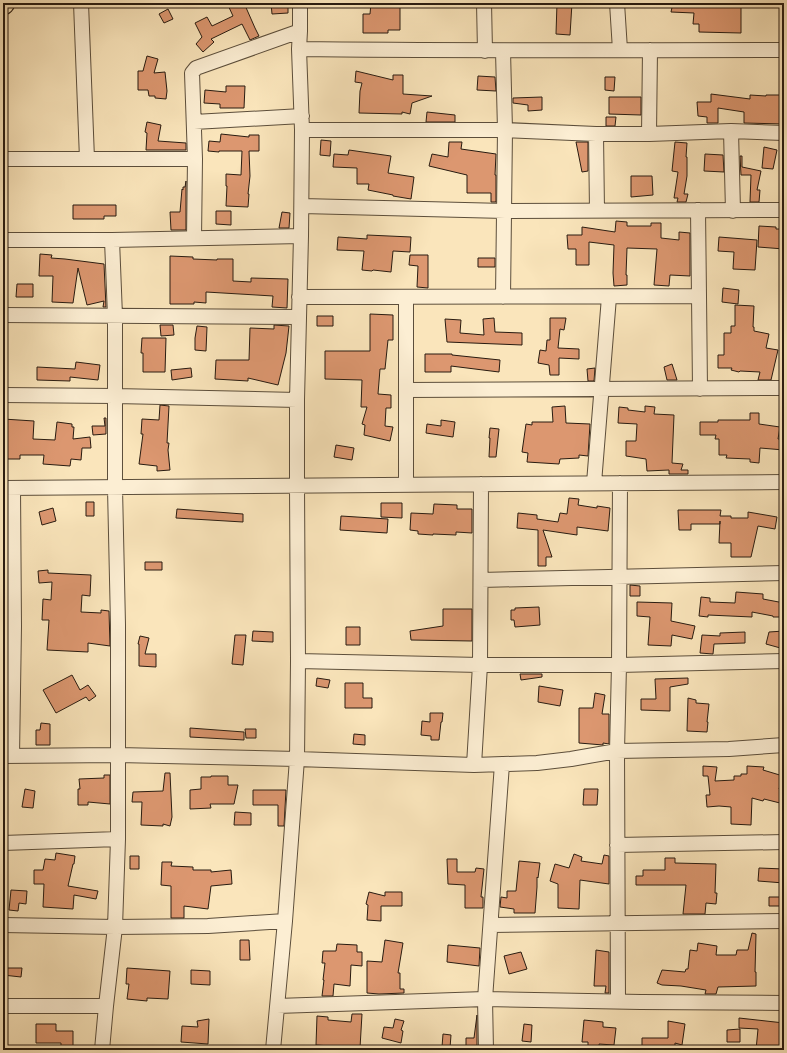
<svg xmlns="http://www.w3.org/2000/svg" width="787" height="1053" viewBox="0 0 787 1053" font-family="'Libre Bodoni',serif">
<rect width="100%" height="100%" fill="#fae5bb"/>
<filter id="stains"><feTurbulence type="fractalNoise" baseFrequency=".005" numOctaves="4"/><feColorMatrix values="0 0 0 0 .2 0 0 0 0 .09 0 0 0 0 .02 0 0 0 .5 -.17"/></filter>
<radialGradient id="worn" r=".72"><stop offset=".6" stop-color="#630" stop-opacity="0"/><stop offset="1" stop-color="#630" stop-opacity=".3"/></radialGradient>
<path fill="#dc9770" stroke="#281b10" d="M227 3H244L255 28 259 36 250 40 242 24 211 39 214 42 203 52 196 44 202 37 195 23 207 17 212 26 233 16Z
M271 3H288V13L272 14Z
M371 3H400V30H388V33H363V14H370Z
M557 3H572L570 35 556 34Z
M673 3H741V33L699 32V24H693L694 13 671 12Z
M168 9 173 19 164 23 159 14Z
M147 56 158 59 154 73 165 72 167 91 166 99 155 98V96H149L148 90H138V71H143Z
M356 71 393 80V75H403V94L432 96 412 103 410 114 402 112V114L359 113 360 91 362 83 355 82Z
M478 76 495 77 496 91 477 90Z
M605 77H615L614 91 605 90Z
M226 86H245L244 108H220V104L204 103 205 90 226 92Z
M711 94 750 99V95L766 96V95H784V124L744 123V112L718 108V123H707V117L698 116 697 102H711Z
M542 97V110L528 111V105L513 103V98Z
M609 97H641V115L609 114Z
M427 112 455 115V122H426Z
M606 117H616L615 126H606Z
M147 122 161 125 158 141 186 143V150H146L147 133 145 132Z
M221 134 249 137V135H259V151H249L250 176 248 194H249L248 207 226 206 227 186H226V174L241 175 242 151H219V152L208 151 209 141 220 142Z
M321 140 331 141 330 156 320 155Z
M449 142H462L461 149 496 154 495 175H496V202H491V193H467V175L429 166 432 154 448 157Z
M576 142H588V171L582 172Z
M675 142 687 143 686 157H687V176L684 194H688L686 202H677L678 198H674L678 172 672 171Z
M764 147 777 150 773 169 762 168Z
M349 150 391 156 388 173 414 177 411 199 393 196V195L368 190 369 184H357V168L333 167 334 154 348 155Z
M705 154 723 155 724 172 704 171Z
M740 156H742V167L761 171 757 190H760L759 202H750L751 175H741Z
M631 176H652L653 195 631 197Z
M186 181V230H171L170 212H180L182 189 183 190V187H185Z
M73 205H116V216H104V219H73Z
M216 211H231V225L216 224Z
M282 212 290 213 289 228H279Z
M616 221 627 222V226H651V223H661V238L679 240V232L690 233V276L670 275 669 286 654 285 657 249 627 248 626 275H627V285L614 286 613 273 614 245 589 242V265H576V249H568L567 235H582V227L615 232Z
M759 226 776 227V229H784V249L758 247Z
M367 235 411 237 410 252 393 251 391 272 373 270 372 271 362 270 364 251 337 250 338 237 367 239Z
M719 237 757 240 755 270 733 269 734 252 718 251Z
M40 254 52 255 51 258 65 259 104 264 106 307H103L104 301 87 305 78 268 73 303 52 302 53 276H39Z
M410 255H428V288L417 287 418 266 409 265Z
M170 256 193 257V259L217 260V259H233V281L251 282V278L288 279 287 308 272 307 273 296 206 292V303L194 302V304H170Z
M478 258H495V267H478Z
M17 284H33V297H16Z
M723 288 739 290 738 304 722 302Z
M735 305 754 306 753 327H754V331L769 334 766 348 778 350 771 380H758L760 372 740 371 739 372 731 370 732 368H718V355H724V333H731V326H735Z
M370 314 393 315V340H388L385 369H380L378 394 391 395V408H386L385 426 393 427 390 441 364 435 365 425 362 424 367 407H361L362 380 325 379V351H370Z
M317 316H333V326H317Z
M494 318 495 332 522 333V345L447 342 445 319 461 320 460 333 484 335 483 319Z
M550 318H566L564 330 560 329 558 348 579 349V359L559 358V375H550L549 365 538 363 540 350 546 351 547 340H550Z
M160 325H173L174 335 161 336Z
M274 325 289 326 286 353 278 385 248 378V381L215 379 216 360H249L250 328 274 329Z
M197 326 207 327 206 351 195 350V338Z
M142 338H166L165 372H143V353H141Z
M425 354H452V355L500 360 499 372 451 366V372H425Z
M76 362 100 365 98 380 70 377V381L37 380V367L75 369Z
M672 364 677 380H667L664 367Z
M191 368 192 377 172 380 171 370Z
M595 368 594 381H588L587 369Z
M160 405 169 406 167 443H169L168 450 170 470 157 471V466L139 464 143 434H141L142 419 159 420Z
M565 406 566 423 590 424 588 456 579 455V458L560 459 559 464 527 462 528 453 522 452 526 424 532 425V422H553L552 407Z
M645 406 655 407 654 414 674 415 672 463 683 464 681 470H688V474H669V470L647 471 646 459 626 456V441H636L637 424 618 423 619 407 628 408V410L645 412Z
M750 413H759V424L780 427 778 439H784V450L760 448 759 463 750 462V459L726 458 727 455H719V439H715L716 435H700V422H718V420H750Z
M104 418H106V434L93 435 92 426H105Z
M3 419 34 421 33 439 55 440 57 422 72 424V427H74L73 439 90 437 91 448H82L81 460 71 459 70 466 43 464 44 455H20V459H3Z
M441 420 455 422 453 437 426 433 427 424 441 426Z
M490 428 499 429 496 457H489L490 438H489Z
M336 445 354 448 352 460 334 457Z
M569 498 579 499 578 505 597 508V506L610 508 608 531 577 527V535L543 530 552 557H546V566H538V530L517 528 518 513 537 515V519L558 522 560 513 567 514Z
M86 502H94V516H86Z
M381 503H402V518L381 517Z
M434 504 457 505V509H472V533L456 532V535L433 534V535L418 534V531L410 530 411 513 433 514Z
M53 508 56 521 42 525 39 512Z
M177 509 243 514V522L176 518Z
M678 510H721L720 516H731V518H748V512L777 517 775 529 758 526 751 557H731V543H719L720 521V524H691V530H679Z
M341 516 388 519 387 533 340 530Z
M145 562H162V570H145Z
M48 570V573L91 575 90 596 82 595 81 612 101 613V610L109 611 110 646 88 643V652L47 650 49 620H42L43 599 51 600 52 582 39 583 38 571Z
M630 585 640 586V596H630Z
M736 592 763 594V599L784 603V617H773V616L752 612V617L708 615V617L699 616 701 597 710 598V602L735 603Z
M637 602 672 603 671 621 695 626 692 639 672 635 671 646 648 645 650 617 637 616Z
M539 607 540 625 515 627 514 620H511V610H515V608Z
M443 609H472V641L411 640 410 631 443 626Z
M346 627H360V645H346Z
M253 631 273 632V642L252 641Z
M784 631V649L766 644 769 632Z
M745 632V643L714 644 713 654 700 653 702 635 720 636V633Z
M235 635H246L243 665 232 664Z
M140 636 149 638 145 654H156V667L139 666V644H138Z
M520 674H542V677L521 680Z
M72 675 80 690 88 685 96 696 89 701 86 697 56 713 43 690Z
M317 678 330 680 328 688 316 686Z
M688 678V684L670 687V711L641 710V699H656L655 679Z
M345 683H363V698H372V708H345Z
M539 686 563 690 560 706 538 702Z
M595 693 605 695 602 714H609V744L603 743V745L579 743V708H593Z
M688 698 696 700V703L709 704 707 722H708L707 732 687 731Z
M430 713H443L442 722H441L439 740H431V736L421 735 422 721 430 722Z
M41 723 50 724V745H36V730H40Z
M190 728 244 732V740L190 737Z
M245 729H256V738H246Z
M354 734 365 735V745L353 744Z
M703 766 717 767 715 781 734 780V776H741V774H747V766L764 767 763 770 783 776 779 789 784 790V804L764 799 763 801 752 798 751 825 731 824V807L719 806 707 807 706 795H710L708 776H703Z
M165 773H170L172 817 170 826 163 824V826L141 825 142 802H132L133 792 163 791Z
M104 775H110V804L88 802V805H78V789H80L79 779 104 778Z
M211 776H228V785H238L234 804H210L211 808 190 809V790L201 789V777H211Z
M25 789 35 791 33 808 22 807Z
M584 789H598L597 805H583Z
M253 790H286L284 826H278V805H253Z
M235 812 251 813V825H234Z
M56 853 75 856 74 864H73L68 886 98 891 96 899 74 895 73 909 43 907 44 884H34V870H43L45 859 55 860Z
M574 854 582 857 581 861 602 864 604 855 609 856V884L580 880 579 909 558 908V884L550 881 555 864 569 868Z
M130 856H139V869H130Z
M665 858H675V863L716 864 715 893H717L716 904 706 903 705 914H683L686 885H636V876H643V870H665Z
M447 859H457V872H475L476 868 484 869 481 897H483V908H465V885L448 884Z
M519 861 540 863 538 878 537 877V887L535 913H514V909L500 907 501 897 507 898V891H516Z
M162 862H172L171 866 193 867V870H211V872L231 870 232 884 211 886 208 909 184 906V918H171V886L161 885Z
M759 868 784 869V883L758 881Z
M11 890 27 891 26 904 19 903 18 911 9 910Z
M369 892 385 896V892H402V906H381V921L367 920 368 905 366 904Z
M769 897H784V906H769Z
M752 933 756 934 755 972H756V986L718 987 716 994H705L706 990 681 986 662 985 657 983 662 970 685 972 686 969H688L690 950 697 951 698 943 717 946 716 955H736L737 950H748Z
M240 940H249L250 960H240Z
M385 940 403 943 398 973H400V989H404V993L379 994 367 993V961L382 962Z
M337 944 357 945V952H362V966L351 965 350 986 334 984 333 996H322L324 980H323L325 963H322L323 951H336Z
M448 945 480 948 479 966 447 962Z
M596 950 609 952V993H605L606 986H594Z
M521 952 527 969 509 974 504 956Z
M3 968H22L21 977 3 975Z
M127 968 170 971 168 999 147 998V1001L127 999 129 984H126Z
M191 970 210 971V985L191 984Z
M352 1014H362L360 1048 316 1045 317 1016 328 1017V1020L351 1022Z
M477 1015V1046L466 1047V1038H474Z
M739 1018 784 1023V1050H756L758 1029 739 1028Z
M209 1019 208 1044 181 1042 182 1026 198 1027 197 1021Z
M395 1019 404 1021 401 1030 403 1031 401 1043 382 1038 384 1027 393 1028Z
M584 1020 603 1022V1027L616 1028 614 1045 599 1044 600 1050H588V1042H582Z
M668 1021 685 1024 682 1045 675 1043V1050H642V1038H668Z
M36 1024H56V1031H73V1046H61V1043H36Z
M524 1024 532 1025 531 1042 522 1041Z
M740 1029V1042H727V1030Z
M443 1034 451 1035 450 1048 442 1047Z"/>
<g fill="none" stroke-linecap="round" stroke-linejoin="round">
<defs>
<path id="minor" d="M81 3 87 159
M484 3 485 51
M617 3 620 50
M299 49C461 51 622 50 784 50
M194 122 302 116
M302 130H505L596 134H649L731 131 784 133
M731 131 733 211
M596 134 597 211
M649 134 650 50
M3 159H195L194 238
M195 159 192 73 196 68 300 31
M302 206 505 211 784 210
M3 240H112L301 236
M699 296 700 389
M299 297 699 296 698 210
M406 297V485
M503 297 505 130 503 51
M3 315 299 317
M406 390 784 388
M3 395 115 396 297 400
M594 483 609 297
M3 488 784 482
M481 580 784 573
M298 661 480 665H619L784 661
M3 756 118 755 297 759 474 765 537 763 571 759 617 751 729 749 784 745
M12 756 14 626 13 488
M474 765 480 665 481 484
M3 843 118 839
M617 845 784 842
M3 925 115 927 208 926 285 921
M491 925 784 921
M618 1002 617 751 619 665 620 483
M3 1006H106
M277 1006 485 999 641 1002 784 1003
M102 1050 106 1006 115 927 118 839V625L115 488V316L112 240
M273 1050 285 921 297 759 298 661 297 486V400L301 236 302 130 299 49 300 31V3
M486 1050 485 999 502 764"/>
<path id="highway" d="M3 4 4 3"/>
</defs>
<use href="#minor" stroke="#5c4e3b" stroke-width="16"/>
<use href="#highway" stroke="#281b10" stroke-width="23"/>
<use href="#minor" stroke="#fceed3" stroke-width="14"/>
<use href="#highway" stroke="#fae5bb" stroke-width="21"/>
</g>
<rect width="787" height="1053" fill="none" stroke="#fae5bb" stroke-width="16"/>
<rect x="4" y="4" width="779" height="1045" fill="none" stroke="#281b10" stroke-width="2"/>
<rect x="8" y="8" width="771" height="1037" fill="none" stroke="#281b10"/>
<rect width="100%" height="100%" filter="url(#stains)"/>
<rect width="100%" height="100%" fill="url(#worn)"/>
</svg>
